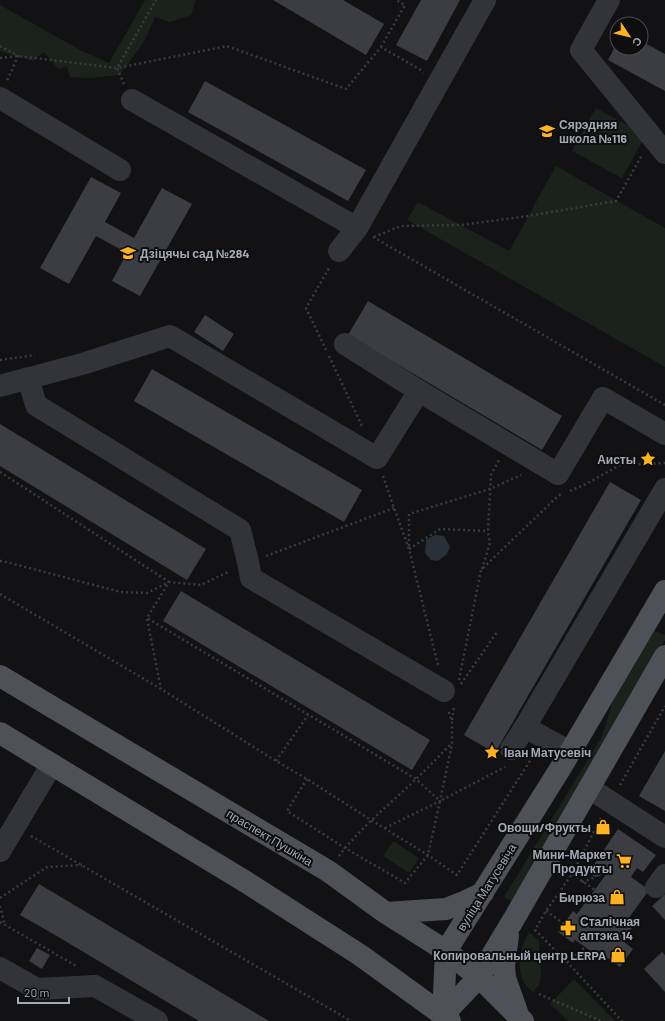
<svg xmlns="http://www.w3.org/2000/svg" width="665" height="1021" viewBox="0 0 665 1021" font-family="Barlow,sans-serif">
<rect width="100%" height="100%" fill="#121214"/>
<path fill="#1a221b" d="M145 0H196L191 15 170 22 155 17 145 40 120 75 89 78 70 77 67 67 58 69 44 52 33 61 0 51V5L82 51 109 63Z
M596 108 646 135 622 178 572 151Z
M556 166 665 228V367L407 220 418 202 509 251Z
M655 631 665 635V640L594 763 512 902 504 897 601 738 616 692Z
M393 842H395L419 858 410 872H408L383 856Z
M529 932 539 941 541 975 539 985 533 992C530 989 524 985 523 980 516 966 521 944 529 932Z
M574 979 615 1021H568L550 1004Z"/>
<path fill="#283139" d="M435 535 444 536 450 547 447 554 438 561 431 560 425 553 426 540Z"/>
<path fill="#3c3d42" d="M273 0H343L384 24 366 55Z
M421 0H460L427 61 396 45Z
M641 41 665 54V91L608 60 617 43V48H641Z
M205 81 366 170 348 201 188 112Z
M91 177 121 193 105 222 134 238 162 188 192 204 140 296 112 281 127 253 96 236 69 284 40 268Z
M368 301 562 416 542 450 348 335Z
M205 315 234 334 223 351 194 332Z
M152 369 362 490 344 522 134 401Z
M0 424 206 549 187 580 0 466Z
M610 482 641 500 495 753 464 735Z
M181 591 430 740 412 770 163 621Z
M665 751V811L639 796Z
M618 829 656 855 643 872 637 868 631 877 649 890 626 922 633 926 623 941 633 949 620 967 608 958 605 961 575 940 573 943 558 932 573 911 577 914 607 873 603 874 600 876 596 877 593 876 591 869Z
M39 884 269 1021H199L55 935 20 915Z
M665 894V920L652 906Z
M37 948 50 955 42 969 29 961Z
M662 952 665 955V992L644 969Z"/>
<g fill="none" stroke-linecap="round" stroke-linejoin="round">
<path stroke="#393b41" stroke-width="2.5" stroke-dasharray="2 3" stroke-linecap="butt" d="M0 46 18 56 7 81
M381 47 405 5 396 0
M0 58 18 56 117 68 156 0
M124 84 117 68 227 46 346 89 381 47 424 72
M373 237 665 405
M374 237 401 226 461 225 528 216 616 201 642 155
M326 350 306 308 329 268
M329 356 362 426
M0 360 35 355
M0 472 169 582 147 618 416 779 440 801
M383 476 394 508 409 549 438 665
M570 491 586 484 620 465 665 463
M409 546V514L490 489 521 475
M409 549 440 529 488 531
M266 556 394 508
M0 561H2L121 592 147 593 169 582 201 585 230 571
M482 569 490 543 488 531 491 475 499 460
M0 594 161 689 276 761 307 779 371 820 428 855 457 875 535 753
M147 619 161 689
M459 680 481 570 558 496 561 494
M461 684 497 632
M452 720 454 707
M276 761 308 715
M307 779 287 811 345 848 405 883 428 855 440 801 505 767
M620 785 665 706
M601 818 572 874 546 911 535 930 567 962 622 1021
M385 828 440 801 452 744V723L448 709
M31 836 351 1021
M339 856C361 827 390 804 416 779 428 768 439 756 451 744
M572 874 595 890
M582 882 596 877
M0 898 47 867 82 865
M0 906 5 925
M546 911 564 924
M0 922 78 967
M567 962 585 947
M539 994 601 1021"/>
<path stroke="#33343a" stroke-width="22" d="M609 0 581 50 665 153
M0 98 120 170
M132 100 357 228
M339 251 357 228 485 0
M345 344 419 391 558 474 603 398 665 434
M28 378 36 405 240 530 248 562 251 578 444 691
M0 386 82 364 170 336 377 458 419 391
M511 749 525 727
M570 752 525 727 665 489
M589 788 665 837
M0 851 52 764
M656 887 665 875
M0 968 37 989 95 986 157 1021"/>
<path stroke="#4f5159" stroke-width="22" d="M0 676 328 871 386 913 446 951 479 977 523 1021
M0 733 246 882 360 955 443 1015 450 1021
M386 913 446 909 464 902 483 893
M508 935 504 966 505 978 517 1012
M443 1015 446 951 560 769 665 591
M443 1015 479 977 515 917 665 656"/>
</g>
<defs>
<symbol id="school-bare" viewBox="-9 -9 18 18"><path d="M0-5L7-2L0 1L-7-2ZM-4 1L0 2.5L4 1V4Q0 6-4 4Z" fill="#fdb222" stroke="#0e0e0f" stroke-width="2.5" paint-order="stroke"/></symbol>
<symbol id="sight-bare" viewBox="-9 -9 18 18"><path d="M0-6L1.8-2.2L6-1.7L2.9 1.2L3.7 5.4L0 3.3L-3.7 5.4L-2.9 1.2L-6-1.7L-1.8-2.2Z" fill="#fdb222" stroke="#0e0e0f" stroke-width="2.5" paint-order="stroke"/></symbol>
<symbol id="shop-bare" viewBox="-9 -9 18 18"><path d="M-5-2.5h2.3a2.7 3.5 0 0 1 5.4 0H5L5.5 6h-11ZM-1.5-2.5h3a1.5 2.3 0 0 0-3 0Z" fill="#fdb222" stroke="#0e0e0f" stroke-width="2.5" paint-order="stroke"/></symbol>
<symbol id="supermarket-bare" viewBox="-9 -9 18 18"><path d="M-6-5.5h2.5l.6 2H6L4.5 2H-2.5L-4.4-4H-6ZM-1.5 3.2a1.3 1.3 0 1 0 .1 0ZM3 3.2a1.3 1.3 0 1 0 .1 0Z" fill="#fdb222" stroke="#0e0e0f" stroke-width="2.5" paint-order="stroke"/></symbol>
<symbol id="pharmacy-bare" viewBox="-9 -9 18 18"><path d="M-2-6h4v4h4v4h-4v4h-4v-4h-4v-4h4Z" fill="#fdb222" stroke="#0e0e0f" stroke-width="2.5" paint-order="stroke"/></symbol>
</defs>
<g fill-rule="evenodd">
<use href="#school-bare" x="536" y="120" width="22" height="22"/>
<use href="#school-bare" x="117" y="242" width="22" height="22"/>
<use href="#sight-bare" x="637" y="448" width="22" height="22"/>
<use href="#sight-bare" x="481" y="741" width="22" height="22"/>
<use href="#shop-bare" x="592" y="816" width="22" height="22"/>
<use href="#supermarket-bare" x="613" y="850" width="22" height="22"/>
<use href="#shop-bare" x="606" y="886" width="22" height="22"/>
<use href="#pharmacy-bare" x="557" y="917" width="22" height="22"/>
<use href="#shop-bare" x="607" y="944" width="22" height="22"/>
</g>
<g text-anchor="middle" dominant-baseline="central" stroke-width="4" stroke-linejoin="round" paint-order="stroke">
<g font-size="12" font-weight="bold" fill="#a3a9b6" stroke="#0e0e0f" text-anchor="end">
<text x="559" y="124" text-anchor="start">Сярэдняя<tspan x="559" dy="14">школа №116</tspan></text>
<text x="140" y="253" text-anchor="start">Дзіцячы сад №284</text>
<text x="636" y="459">Аисты</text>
<text x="504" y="752" text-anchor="start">Іван Матусевіч</text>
<text x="591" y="827">Овощи/Фрукты</text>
<text x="612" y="854">Мини-Маркет<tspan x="612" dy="14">Продукты</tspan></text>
<text x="605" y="897">Бирюза</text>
<text x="580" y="921" text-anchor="start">Сталічная<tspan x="580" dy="14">аптэка 14</tspan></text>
<text x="606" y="955">Копировальный центр LERPA</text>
</g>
<g font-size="12" fill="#a3a9b6" stroke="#0e0e0f">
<text transform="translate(270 837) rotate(31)">праспект Пушкіна</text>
<text transform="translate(486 887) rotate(-58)">вуліца Матусевіча</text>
</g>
</g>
<g transform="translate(629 36) rotate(125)"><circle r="19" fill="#0e0e0f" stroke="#4a4c52"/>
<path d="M0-3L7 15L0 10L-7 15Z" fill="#fdb222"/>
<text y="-6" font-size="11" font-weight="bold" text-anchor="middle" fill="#a3a9b6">С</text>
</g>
<path d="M18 997v6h51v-6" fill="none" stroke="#a3a9b6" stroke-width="2"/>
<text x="24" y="997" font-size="12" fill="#a3a9b6" stroke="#0e0e0f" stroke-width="3" paint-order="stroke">20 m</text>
</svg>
